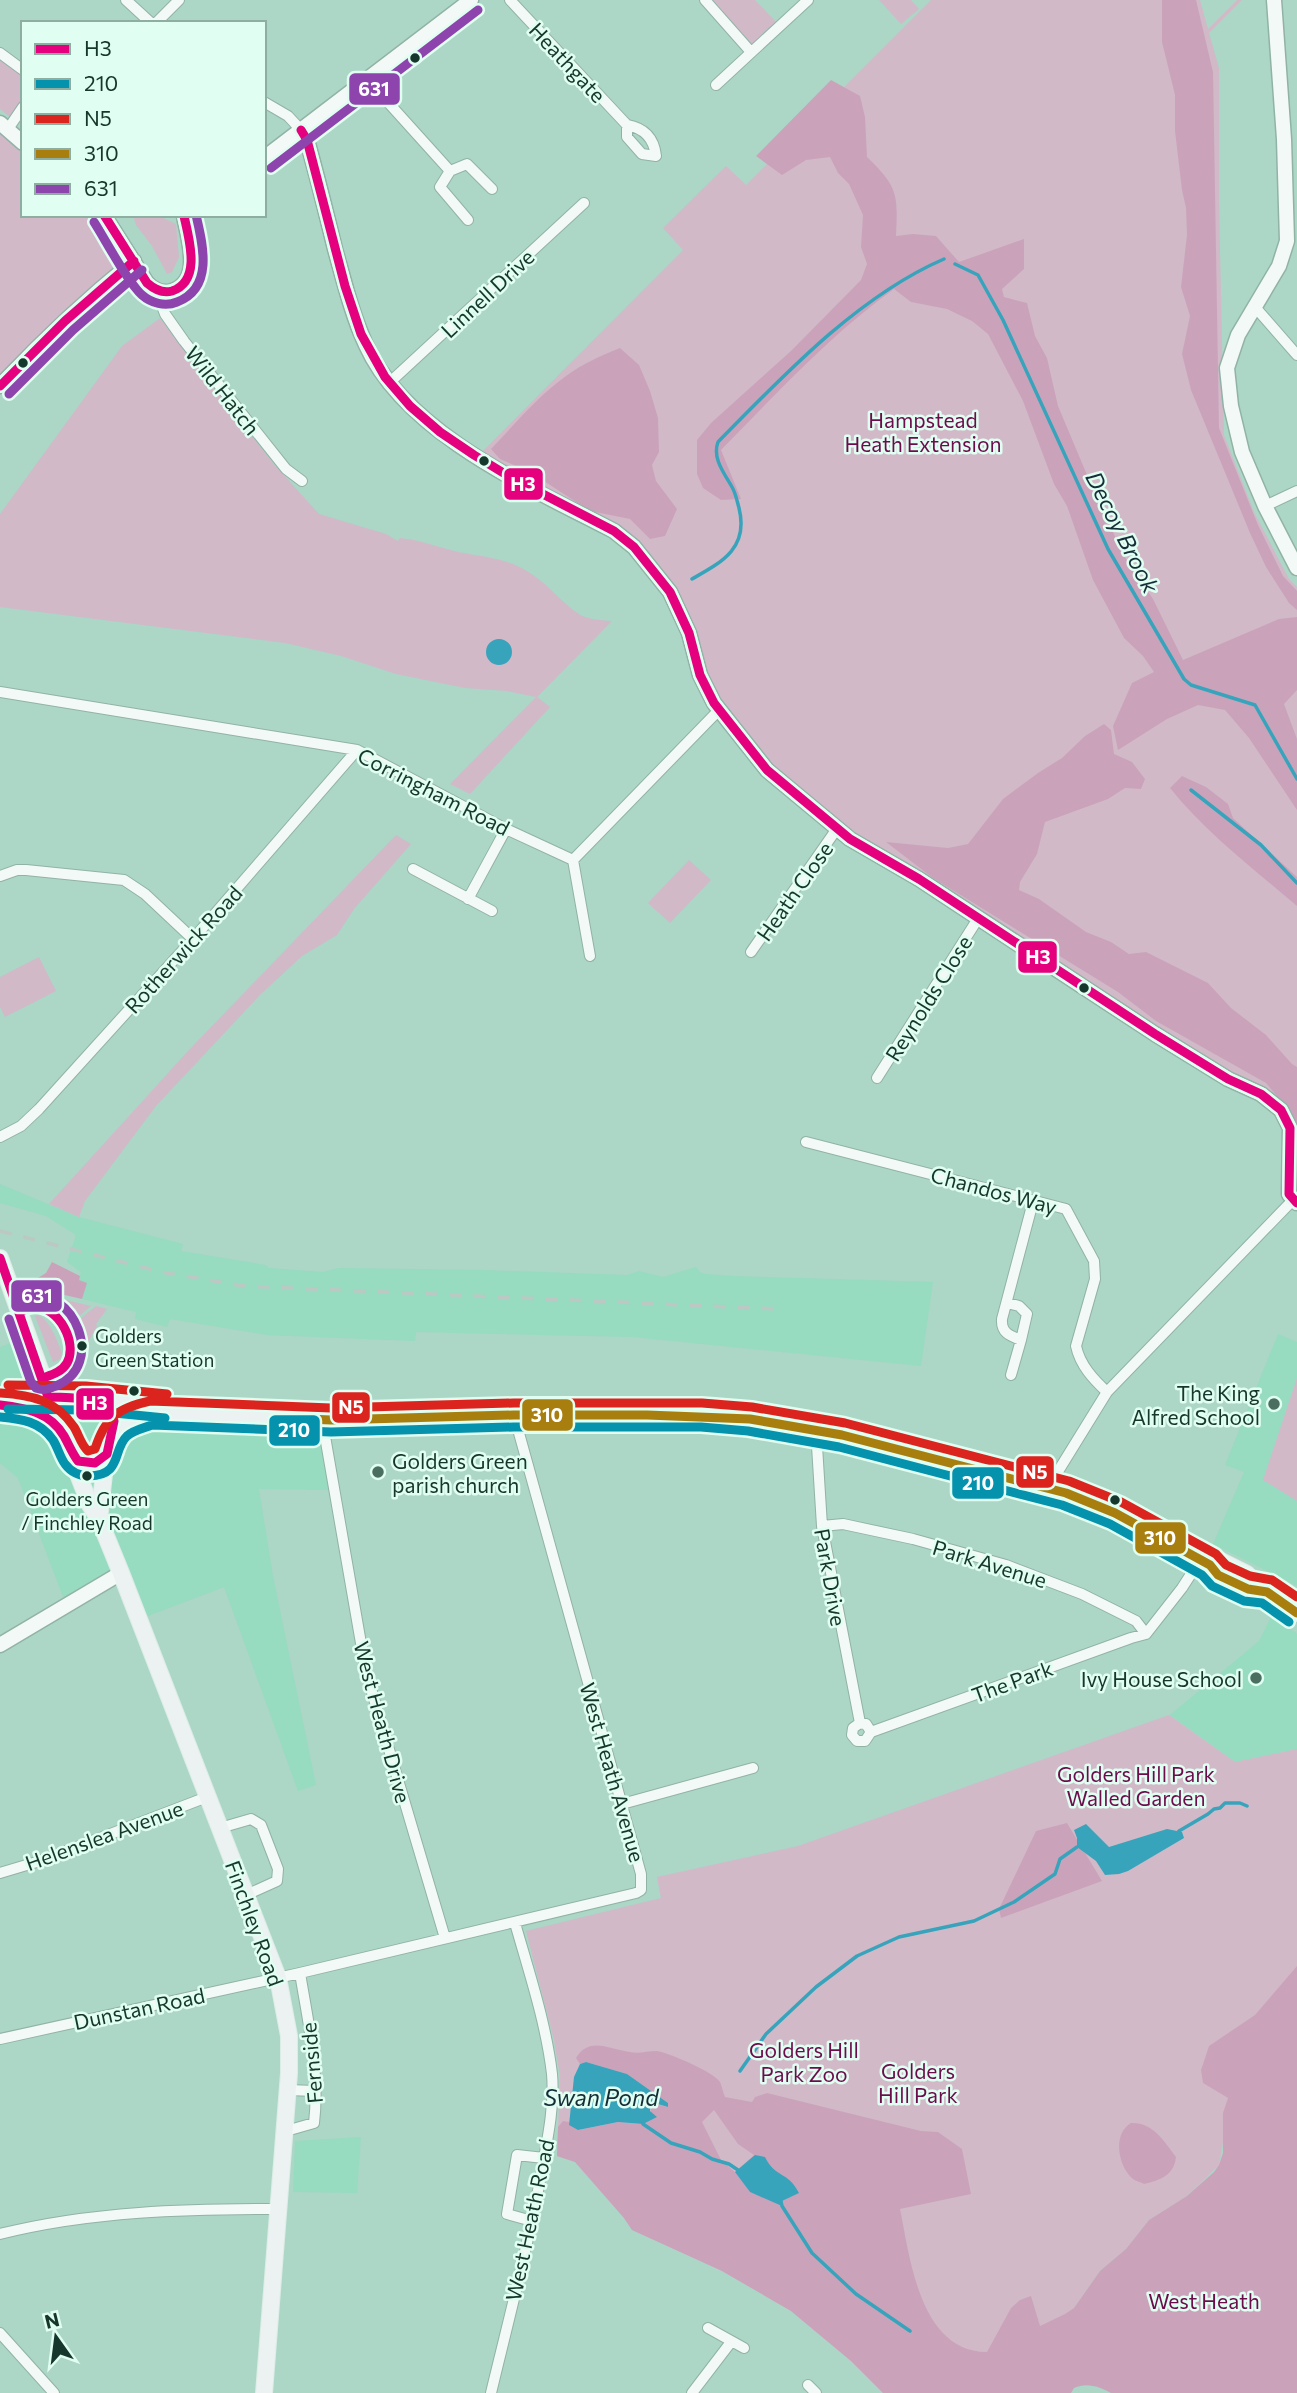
<svg xmlns="http://www.w3.org/2000/svg" width="1297" height="2393" viewBox="0 0 1297 2393" font-family="Commissioner,sans-serif">
<rect width="100%" height="100%" fill="#acd6c6"/>
<path fill="#97dbc1" d="M0 1184 79 1217 183 1244 181 1251 266 1265 269 1268 323 1272 338 1268 485 1270 627 1275 639 1271 663 1277 696 1267 700 1272 706 1274 734 1276 933 1282 921 1366 632 1337 416 1332 415 1341 266 1335 170 1319 167 1327 135 1319 136 1312 82 1299 86 1283 79 1280 81 1272 67 1262 76 1235 46 1216 0 1203Z
M1278 1334 1297 1342V1586L1213 1544 1244 1472 1225 1465Z
M11 1343 31 1388 118 1398 322 1410 333 1490 259 1489 273 1576 316 1785 298 1791 224 1587 140 1619 122 1573 66 1605 18 1478 0 1463V1347Z
M1272 1615 1297 1634V1749L1235 1762 1170 1715 1259 1641Z
M361 2137 357 2193 293 2192 295 2141Z"/>
<path fill="#d1b9c8" d="M710 0H755L776 22 750 46Z
M879 0H911L919 9 901 24Z
M931 0H1200L1208 29 1237 0H1242L1209 33 1219 68V202L1224 435 1254 512 1289 579 1297 587V1203L1286 1117 836 830 767 770 719 710 681 612 614 531 477 457 683 250 663 228 726 166 746 185Z
M0 55 23 73V100L10 117 0 109Z
M0 128 23 147V215H104L134 261 0 386Z
M133 215H157L176 224 179 257 172 272 167 274 152 246 136 225Z
M160 318 272 462 319 514 386 534 398 541 400 538C420 540 438 547 458 552 484 557 507 558 530 573 548 584 560 601 576 612 586 620 600 620 612 621L537 697 550 707 470 794 450 784 536 697 507 691 465 688 396 674 341 656 285 643 0 607V514L122 346Z
M396 835 411 844 354 909 337 935 302 956 261 994 156 1106 85 1201 79 1217 49 1204 188 1051Z
M689 860 711 880 670 923 648 903Z
M39 957 56 991 5 1017 0 1007V977Z
M27 1291 91 1306 73 1321 66 1310H61Z
M96 1306 107 1309 96 1324 97 1326 79 1358C78 1346 78 1336 74 1324Z
M38 1315C52 1323 56 1339 62 1353L60 1359 53 1362 35 1316Z
M1297 1378V1501L1263 1480Z
M1169 1715 1235 1762 1297 1749V2001L1223 2113 1224 2137 1219 2165 1187 2196 1149 2220 1126 2249 1100 2271 1074 2308 1065 2315 1040 2326 1009 2349 883 2393 851 2361 791 2311 722 2271 632 2230 624 2218 575 2162 557 2156 560 2076 554 2040 526 1931 661 1898 657 1877 798 1846Z"/>
<path fill="#caa3bb" fill-rule="evenodd" d="M1162 0H1196L1213 72 1219 428 1258 525 1283 576 1297 591V610L1289 603 1266 567 1250 533 1191 390 1182 354 1190 316 1181 287 1187 235 1186 208 1182 190 1175 131V95L1162 42Z
M831 80 860 96 865 117 867 157C898 187 898 194 896 236L913 234 936 236 959 262 1024 239V269L1002 289 1004 297 1027 303 1035 336 1047 358 1058 406 1090 482 1124 556 1153 599 1183 660 1279 619 1297 617V690L1284 704 1297 739V810L1249 738 1225 710 1198 705 1167 719 1118 750 1113 726 1132 683 1154 672 1143 656 1124 638 1093 580 1067 506 1054 484 1023 401 988 334 972 321 947 309 911 302 894 289C830 335 777 393 721 450L741 499 721 500 703 488 697 474V440L711 423 791 351 861 280 867 264 861 247 863 215 849 184 838 173 830 157 806 160 782 175 756 156Z
M620 348 639 365 650 391 658 418 659 452 652 465 656 481 677 509 665 536 650 539 630 519 590 511 530 472 500 459 491 449C515 424 538 396 566 376 582 364 602 355 620 348Z
M1104 724 1111 730 1114 754 1132 762 1145 779 1141 789 1125 788 1108 799 1045 822 1037 854 1020 882 1019 890 1039 899 1086 932 1111 942 1129 954 1146 952 1208 983 1231 1008 1266 1035 1292 1064 1297 1067V1185L1292 1179 1290 1112 1266 1083 1156 1021 1118 992 933 878 886 842 948 848 968 844 1003 799 1038 773 1062 758 1085 736Z
M1182 776 1206 787 1228 804 1233 818 1297 877V906C1254 869 1206 833 1170 788Z
M52 1262 80 1276 79 1280 87 1283 82 1299 25 1286 46 1273Z
M1067 1823 1102 1881 1001 1918 999 1909 1036 1831Z
M1297 1966V2393H1111C1100 2387 1087 2382 1074 2388L1071 2393H883L851 2361 791 2311 722 2271 632 2230 624 2218 575 2162 557 2156 558 2127 563 2121 569 2122V2125L579 2130 618 2122 643 2124 651 2113V2102L667 2107 668 2103 627 2074 586 2062 580 2064 576 2058C589 2036 609 2049 630 2052 639 2054 648 2051 657 2051 667 2052 716 2073 720 2082 722 2086 723 2093 725 2097L752 2102 755 2097 767 2093 921 2131 938 2132 962 2149 971 2194 900 2209C910 2258 920 2352 987 2352L1011 2308 1020 2300 1031 2296 1040 2326 1065 2314 1074 2308 1100 2271 1126 2249 1149 2220 1187 2196 1214 2172 1219 2165 1223 2153V2113L1228 2098 1203 2083 1201 2070 1209 2046 1255 2015ZM714 2110 738 2144 754 2155 735 2172 721 2160 702 2122ZM765 2157 772 2170 798 2193 781 2201 782 2205 750 2192 745 2184Z
M1131 2123C1153 2122 1164 2141 1176 2157 1174 2175 1161 2180 1144 2184 1141 2182 1137 2182 1133 2179 1118 2167 1112 2134 1131 2123Z"/>
<path fill="#37a4bc" d="M486 652a13 13 0 1 1 26 0a13 13 0 1 1-26 0Z
M1086 1824 1109 1847 1167 1829 1182 1832 1184 1838 1128 1871 1119 1874 1105 1875 1096 1861 1077 1847V1838L1074 1830Z
M586 2062 627 2074 668 2103V2107L651 2102 650 2111 657 2117 643 2124 618 2122 578 2130 569 2125 574 2077 580 2064Z
M755 2155 765 2157C776 2179 787 2170 799 2193L782 2201V2206L750 2192 735 2172Z"/>
<g fill="none" stroke-linecap="round" stroke-linejoin="round">
<path stroke="#37a4bc" stroke-width="3.5" d="M955 264 978 275 1003 320 1108 549 1184 679 1191 685 1255 705 1297 779
M692 579C722 562 749 548 739 508 737 501 736 494 732 487 724 473 712 458 718 442 783 376 858 296 944 259
M1191 790 1261 845 1297 883
M1179 1831 1208 1814 1214 1809 1220 1808 1225 1803H1240L1247 1806
M740 2071 766 2034 816 1987 857 1956 899 1937 974 1921 1014 1902 1055 1874 1060 1859 1077 1847
M643 2124 671 2143 700 2152 712 2159 729 2164 738 2170
M781 2201 782 2206 812 2253 856 2294 910 2331"/>
<defs>
<path id="street" d="M126 0 151 23
M510 0 627 125C644 128 654 138 656 156L642 154 627 137V125
M705 0 751 52
M156 23 179 0
M0 53 23 70
M367 79 450 171
M716 85 808 0
M264 102 288 116 301 130
M8 129 23 107
M468 220 440 187 450 171 467 164 492 189
M156 290 165 314 184 341 286 469 302 481
M1255 307 1297 355
M389 383 584 203
M1265 506 1297 491
M0 692 357 750 506 829 573 860 719 710
M573 860 590 956
M413 869 492 911
M0 876 17 870H26L124 880 145 894 193 939
M468 899 506 829
M751 952 836 830
M877 1078 979 917
M0 1137 21 1126 39 1109 193 939 357 750
M806 1142 1066 1209 1094 1261 1095 1279 1076 1346C1080 1365 1093 1379 1107 1392
M1007 1303 1019 1306 1027 1314 1021 1340C1010 1336 1001 1333 1002 1319L1033 1202
M1011 1375 1021 1340
M322 1419 366 1672 445 1938
M816 1430 822 1526 860 1723
M1050 1488 1057 1473 1107 1392 1293 1200
M822 1526 843 1524 913 1539 1006 1565 1082 1594 1136 1621 1146 1634
M871 1732 866 1724 860 1723 853 1728 852 1735 857 1741H865L871 1732 1131 1638 1146 1634 1182 1588 1200 1560
M622 1804 753 1768
M220 1828 251 1819 261 1825 278 1869 277 1881 246 1895
M0 1873 40 1861 207 1797
M0 2039 300 1973 636 1893 641 1890V1874L514 1415
M288 2090 315 2091
M286 2131 314 2123C320 2073 308 2022 300 1973
M532 2221 507 2214 517 2155 544 2158
M0 2234C92 2211 186 2209 280 2209
M708 2328 744 2348
M0 2333 54 2393
M808 2385 816 2393
M491 2393C508 2322 527 2251 540 2180 546 2146 555 2108 552 2074 546 2023 529 1972 515 1923
M692 2393 731 2342"/>
<path id="secondary" d="M1274 0 1284 139 1287 241 1279 266 1238 335 1227 368 1231 406 1242 452 1265 506 1297 568
M0 123 23 143
M301 130 307 140C317 176 326 212 335 249 344 281 352 315 366 345 406 434 531 488 614 531L634 547 670 592 689 633 700 675 714 703 767 770 850 839 919 879 1155 1034 1228 1079 1261 1094 1281 1110 1290 1128 1289 1194 1297 1203
M264 158 471 0
M104 215 147 283C154 290 163 294 172 291 203 282 188 238 184 216
M0 386C42 341 86 300 134 261
M0 1645 121 1573"/>
<path id="primary" d="M0 1258 43 1378 48 1397 90 1505 99 1519 121 1573 278 1978 289 2036V2073L264 2393
M0 1397C26 1397 109 1387 114 1422 116 1433 109 1444 107 1454 103 1475 102 1497 99 1519
M93 1398 165 1406
M9 1406 36 1410 59 1429
M63 1433 73 1411 85 1398
M113 1433 128 1420 151 1413 331 1420 514 1415H702L750 1419 842 1435 1010 1477 1066 1493 1115 1513 1210 1565 1218 1575 1248 1589C1264 1584 1285 1603 1297 1613
M1210 1565 1219 1560 1247 1574 1255 1587"/>
</defs>
<use href="#street" stroke="#91b3a6" stroke-width="12"/>
<use href="#secondary" stroke="#91b3a6" stroke-width="17"/>
<use href="#primary" stroke="#daede5" stroke-width="18"/>
<use href="#street" stroke="#f3f9f6" stroke-width="10"/>
<use href="#secondary" stroke="#f3f9f6" stroke-width="14"/>
<use href="#primary" stroke="#ecf1f2" stroke-width="16"/>
<path stroke="#bcc8c3" stroke-width="3.5" stroke-dasharray="12 12" stroke-linecap="butt" d="M0 1231 162 1272 244 1286 778 1309"/>
<defs>
<path id="bus-1" d="M301 130 307 140 345 286 361 334 385 377 410 406 440 432 474 455 510 477 614 531 634 547 670 592 689 633 700 675 714 703 767 770 850 839 919 879 1155 1034 1228 1079 1261 1094 1281 1110 1290 1128 1289 1194 1297 1203
M104 215 147 283C154 289 162 294 172 291 202 281 189 239 184 216
M0 386 65 321 134 261
M0 1258 48 1397C75 1397 98 1397 114 1421L107 1454 95 1463 78 1461C72 1453 69 1445 64 1436 50 1412 26 1408 0 1405
M19 1312C24 1310 30 1307 35 1307 59 1307 78 1343 67 1363 62 1372 51 1375 43 1378"/>
<path id="bus-2" d="M8 1409 84 1410 165 1418
M0 1417C21 1419 40 1421 53 1440 58 1448 60 1457 65 1464 71 1472 79 1476 89 1476 123 1475 112 1450 127 1436 134 1430 144 1428 152 1425L331 1432 514 1427H701L748 1431 839 1447 1062 1505 1110 1524 1202 1575 1212 1586 1244 1601 1262 1603 1289 1622"/>
<path id="bus-3" d="M8 1385 86 1386 167 1394
M1 1393C31 1395 56 1400 74 1427 79 1435 81 1445 88 1451L95 1449C105 1417 118 1408 150 1401L331 1408 514 1403H702L752 1407 845 1423 1069 1481 1121 1502 1216 1554 1226 1565 1250 1576 1272 1580 1297 1597"/>
<path id="bus-4" d="M284 1418 331 1420 514 1415H647L750 1419 842 1435 1066 1493 1115 1513 1210 1565 1218 1575 1248 1589 1267 1592 1297 1613"/>
<path id="bus-5" d="M271 168 478 10
M94 222C105 239 128 283 142 295 151 303 165 307 177 302 214 288 203 245 196 215
M9 394 73 330 142 270
M9 1319 31 1382 36 1388C44 1391 48 1389 56 1386 107 1365 74 1286 27 1296"/>
</defs>
<use href="#bus-1" stroke="#e0fef1" stroke-width="14"/>
<use href="#bus-2" stroke="#e0fef1" stroke-width="14"/>
<use href="#bus-3" stroke="#e0fef1" stroke-width="14"/>
<use href="#bus-4" stroke="#e0fef1" stroke-width="14"/>
<use href="#bus-5" stroke="#e0fef1" stroke-width="14"/>
<use href="#bus-1" stroke="#e5007d" stroke-width="9"/>
<use href="#bus-2" stroke="#0492ad" stroke-width="9"/>
<use href="#bus-3" stroke="#dc241f" stroke-width="9"/>
<use href="#bus-4" stroke="#a87f0f" stroke-width="9"/>
<use href="#bus-5" stroke="#8e44ad" stroke-width="9"/>
</g>
<g fill="#16372b" stroke="#e0fef1" stroke-width="2.5">
<circle cx="415" cy="58" r="6"/>
<circle cx="23" cy="363" r="6"/>
<circle cx="484" cy="461" r="6"/>
<circle cx="1084" cy="988" r="6"/>
<circle cx="82" cy="1346" r="6"/>
<circle cx="134" cy="1391" r="6"/>
<circle cx="87" cy="1476" r="6"/>
<circle cx="1115" cy="1500" r="6"/>
</g>
<g fill="#4a6f61" stroke="#e0fef1" stroke-width="2.5">
<circle cx="1274" cy="1404" r="7"/>
<circle cx="378" cy="1472" r="7"/>
<circle cx="1256" cy="1678" r="7"/>
</g>
<g text-anchor="middle" dominant-baseline="central" stroke-width="5" stroke-linejoin="round" paint-order="stroke">
<g font-size="19" fill="#16372b" stroke="#e0fef1" text-anchor="start">
<text x="95" y="1335">Golders<tspan x="95" dy="24">Green Station</tspan></text>
<text x="87" y="1498" text-anchor="middle">Golders Green<tspan x="87" dy="24">/ Finchley Road</tspan></text>
</g>
<g font-size="21" fill="#16372b" stroke="#e0fef1">
<text transform="translate(568 62) rotate(47)">Heathgate</text>
<text transform="translate(487 293) rotate(-43)">Linnell Drive</text>
<text transform="translate(223 390) rotate(52)">Wild Hatch</text>
<text transform="translate(434 791) rotate(27)">Corringham Road</text>
<text transform="translate(794 891) rotate(-55)">Heath Close</text>
<text transform="translate(183 949) rotate(-48)">Rotherwick Road</text>
<text transform="translate(928 998) rotate(-58)">Reynolds Close</text>
<text transform="translate(994 1190) rotate(15)">Chandos Way</text>
<text transform="translate(990 1563) rotate(17)">Park Avenue</text>
<text transform="translate(831 1577) rotate(80)">Park Drive</text>
<text transform="translate(1012 1681) rotate(-20)">The Park</text>
<text transform="translate(383 1722) rotate(75)">West Heath Drive</text>
<text transform="translate(613 1772) rotate(74)">West Heath Avenue</text>
<text transform="translate(104 1835) rotate(-20)">Helenslea Avenue</text>
<text transform="translate(255 1923) rotate(70)">Finchley Road</text>
<text transform="translate(139 2008) rotate(-12)">Dunstan Road</text>
<text transform="translate(311 2063) rotate(-95)">Fernside</text>
<text transform="translate(529 2220) rotate(-78)">West Heath Road</text>
</g>
<g font-size="21" fill="#6c0c4a" stroke="#e0fef1">
<text x="923" y="419">Hampstead<tspan x="923" dy="24">Heath Extension</tspan></text>
<text x="1136" y="1773">Golders Hill Park<tspan x="1136" dy="24">Walled Garden</tspan></text>
<text x="804" y="2049">Golders Hill<tspan x="804" dy="24">Park Zoo</tspan></text>
<text x="918" y="2070">Golders<tspan x="918" dy="24">Hill Park</tspan></text>
<text x="1204" y="2300">West Heath</text>
</g>
<g font-size="21" fill="#16372b" stroke="#e0fef1" text-anchor="end">
<text x="1260" y="1392">The King<tspan x="1260" dy="24">Alfred School</tspan></text>
<text x="392" y="1460" text-anchor="start">Golders Green<tspan x="392" dy="24">parish church</tspan></text>
<text x="1242" y="1678">Ivy House School</text>
</g>
<g font-size="23" font-style="italic" fill="#152d37" stroke="#e0fef1">
<text transform="translate(1123 532) rotate(63)">Decoy Brook</text>
<text x="601" y="2097">Swan Pond</text>
</g>
</g>
<g stroke="#e0fef1" stroke-width="2.5">
<rect x="348" y="72" width="53" height="34" rx="7" fill="#8e44ad"/>
<rect x="503" y="467" width="41" height="34" rx="7" fill="#e5007d"/>
<rect x="1017" y="940" width="41" height="34" rx="7" fill="#e5007d"/>
<rect x="10" y="1279" width="53" height="34" rx="7" fill="#8e44ad"/>
<rect x="75" y="1387" width="40" height="34" rx="7" fill="#e5007d"/>
<rect x="331" y="1391" width="40" height="33" rx="7" fill="#dc241f"/>
<rect x="521" y="1398" width="53" height="34" rx="7" fill="#a87f0f"/>
<rect x="268" y="1414" width="53" height="33" rx="7" fill="#0492ad"/>
<rect x="1015" y="1455" width="40" height="34" rx="7" fill="#dc241f"/>
<rect x="951" y="1466" width="54" height="34" rx="7" fill="#0492ad"/>
<rect x="1134" y="1521" width="53" height="34" rx="7" fill="#a87f0f"/>
</g>
<g font-size="19" text-anchor="middle" font-weight="bold" fill="#fff">
<text x="374" y="96">631</text>
<text x="523" y="491">H3</text>
<text x="1038" y="964">H3</text>
<text x="37" y="1303">631</text>
<text x="95" y="1410">H3</text>
<text x="351" y="1414">N5</text>
<text x="547" y="1422">310</text>
<text x="294" y="1437">210</text>
<text x="1035" y="1479">N5</text>
<text x="978" y="1490">210</text>
<text x="1160" y="1545">310</text>
</g>
<rect x="21" y="21" width="245" height="196" fill="#e0fef1" stroke="#8faea2" stroke-width="2"/>
<rect x="35" y="44" width="35" height="10" fill="#e5007d" stroke="#8faea2" stroke-width="2"/>
<text x="84" y="56" font-size="21" fill="#16372b">H3</text>
<rect x="35" y="79" width="35" height="10" fill="#0492ad" stroke="#8faea2" stroke-width="2"/>
<text x="84" y="91" font-size="21" fill="#16372b">210</text>
<rect x="35" y="114" width="35" height="10" fill="#dc241f" stroke="#8faea2" stroke-width="2"/>
<text x="84" y="126" font-size="21" fill="#16372b">N5</text>
<rect x="35" y="149" width="35" height="10" fill="#a87f0f" stroke="#8faea2" stroke-width="2"/>
<text x="84" y="161" font-size="21" fill="#16372b">310</text>
<rect x="35" y="184" width="35" height="10" fill="#8e44ad" stroke="#8faea2" stroke-width="2"/>
<text x="84" y="196" font-size="21" fill="#16372b">631</text>
<g transform="translate(56 2337) rotate(346)" stroke="#e0fef1" stroke-width="5" paint-order="stroke">
<path d="M0-5L12 26L0 18L-12 26Z" fill="#16372b"/>
<text y="-10" font-size="19" font-weight="bold" text-anchor="middle" fill="#16372b">N</text>
</g>
</svg>
